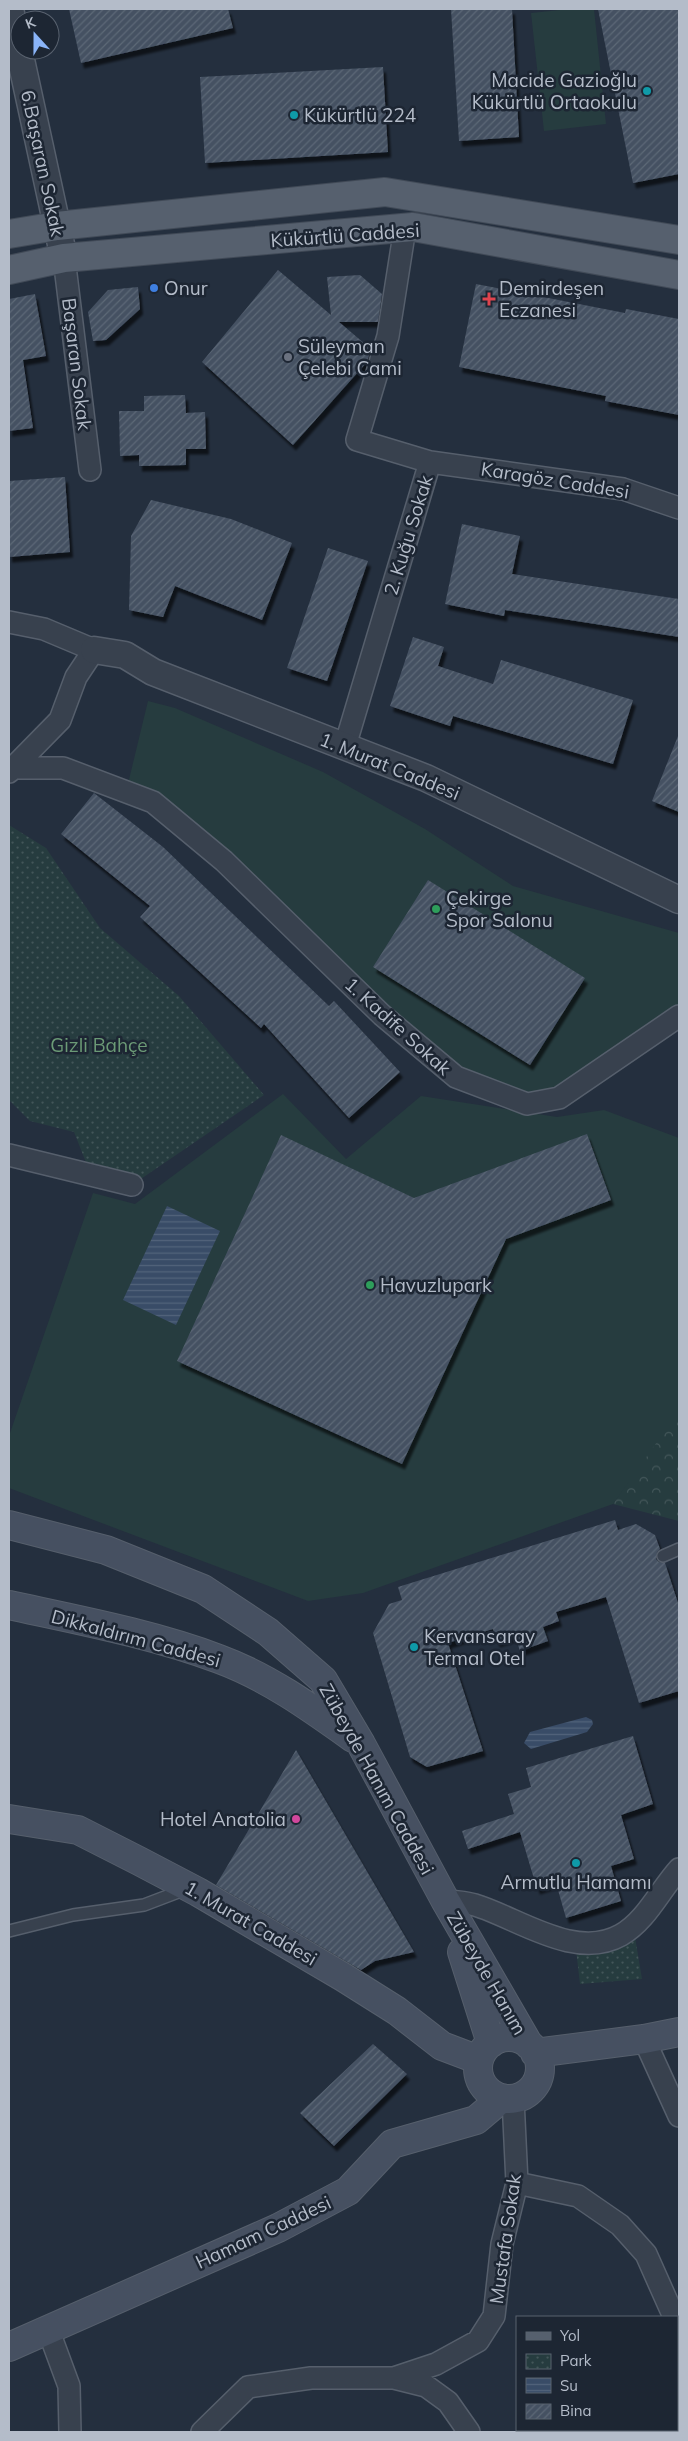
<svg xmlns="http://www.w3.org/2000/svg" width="688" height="2441" viewBox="0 0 688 2441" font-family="Mulish,sans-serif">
<defs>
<pattern id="forest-crowns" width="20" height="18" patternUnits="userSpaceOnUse" patternTransform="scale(1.25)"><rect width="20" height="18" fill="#263c3f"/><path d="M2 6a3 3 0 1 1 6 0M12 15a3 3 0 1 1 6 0" fill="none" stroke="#435659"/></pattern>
<pattern id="park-dots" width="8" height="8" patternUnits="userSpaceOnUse" patternTransform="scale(1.25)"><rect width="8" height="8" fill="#263c3f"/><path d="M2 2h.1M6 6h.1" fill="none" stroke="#435659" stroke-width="1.8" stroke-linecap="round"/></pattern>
<pattern id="water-rules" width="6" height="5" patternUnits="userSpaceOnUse" patternTransform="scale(1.25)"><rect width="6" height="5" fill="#394c67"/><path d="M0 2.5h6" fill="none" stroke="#53647b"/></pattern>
<pattern id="building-hatch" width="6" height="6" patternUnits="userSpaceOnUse" patternTransform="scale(1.25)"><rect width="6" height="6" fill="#455162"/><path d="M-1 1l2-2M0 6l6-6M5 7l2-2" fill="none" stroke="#5d6877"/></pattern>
<filter id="shadow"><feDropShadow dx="3" dy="5.5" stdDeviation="1" flood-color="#0009"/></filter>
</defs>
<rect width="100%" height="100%" fill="#242f3e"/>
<path fill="#263c3f" d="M570 9H594L606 124 544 131 531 13Z
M148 701 175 708 323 772 425 829 513 886 679 933V1016L625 1054 527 1104 456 1077 224 861 126 792Z
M283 1094 346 1159 421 1096 557 1117 604 1110 679 1138V1415L613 1504 363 1593 308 1601 9 1488V1436L93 1193 135 1204Z"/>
<path fill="url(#forest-crowns)" d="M679 1411V1521L613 1504Z"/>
<path fill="url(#park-dots)" d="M9 825 46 848 100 928 179 996 264 1095 132 1185 91 1175 74 1132 30 1121 9 1100Z
M633 1925 642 1979 580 1984 575 1941Z"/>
<path fill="url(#water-rules)" d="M167 1206 220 1231 176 1325 123 1300Z
M586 1717 592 1720 593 1724 587 1732 531 1749 524 1743 530 1732Z"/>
<path fill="url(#building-hatch)" filter="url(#shadow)" d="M69 9H228L233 28 81 63Z
M451 9H512L519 137 459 141Z
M598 9H679V174L633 183Z
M383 67 388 152 205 163 200 77Z
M278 270 331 315 327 277 360 275 382 294 378 322H339L371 349 367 362 293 445 202 362Z
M476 284 625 313 626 309 679 319V415L605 401 606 396 459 367Z
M138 287 140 309 106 340 93 341 88 312 108 290Z
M35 294 46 356 23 360 33 428 9 431V299Z
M185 395 186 413 205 412 206 449H186V465L139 466V455L120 456 119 411H144V396Z
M65 477 70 552 9 557V481Z
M151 500 231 519 292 543 262 620 175 586 163 617 129 610 131 536Z
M462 524 520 536 512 574 679 599V637L505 610 504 616 445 604Z
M328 548 368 561 327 681 287 668Z
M413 637 444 647 438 666 493 684 501 660 633 700 613 764 453 716 450 726 390 706Z
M678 736H679V812L652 801Z
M94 793 163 847 329 1006 334 1001 400 1072 349 1118 264 1024 261 1028 140 917 150 906 61 834Z
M428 880 585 978 530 1065 373 967Z
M587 1134 611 1200 506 1239 402 1464 177 1361 281 1135 414 1198Z
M615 1520 618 1530 636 1524 655 1535 660 1549 657 1552 656 1559 659 1562 665 1563 679 1606V1691L639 1703 606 1597 556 1612 559 1621 543 1627 548 1641 520 1651 515 1636 497 1642 493 1629 448 1643 483 1751 427 1767 410 1757 373 1633 389 1604 402 1600 398 1587Z
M633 1736 653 1804 621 1815 634 1859 611 1866 621 1901 566 1918 556 1883 537 1889 520 1832 468 1849 462 1831 514 1814 508 1794 531 1787 526 1768Z
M296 1750 414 1952 375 1961 361 1970 216 1885Z
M373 2044 407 2074 334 2146 300 2113Z"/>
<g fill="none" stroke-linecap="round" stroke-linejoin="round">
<defs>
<path id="service" d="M663 1556 679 1549
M9 1931 73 1915 144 1905 186 1889"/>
<path id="minor" d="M64 258 90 470
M430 462 623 489 679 508
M9 622 44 629 94 650 76 677 60 720 9 772
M345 746 430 462 357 440 388 336 405 228
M15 768H63L153 802 224 861 382 1015 456 1077 527 1104 559 1098 679 1016
M9 1155 132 1185
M445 1900C454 1902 466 1902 475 1905 518 1918 575 1961 621 1935 646 1921 660 1890 679 1869
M644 2039 679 2116
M517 2183 578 2196 620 2225 646 2254 674 2317
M48 2329 69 2386 70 2432
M394 2378 426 2386 448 2402 469 2432
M202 2432 248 2387 311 2378H394L436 2364 478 2341 494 2316 502 2244 517 2183 513 2099"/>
<path id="tertiary" d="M10 9 64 258
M94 650 125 655 153 672 426 778 679 900"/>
<path id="secondary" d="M9 1525 106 1550 203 1589 268 1632 323 1680 361 1744 445 1900 529 2045
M9 1605C78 1620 153 1634 219 1659 268 1677 311 1708 353 1738
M9 1819 78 1830 139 1861 198 1892 343 1977 397 2011 442 2046 479 2060
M462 1952 491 2043
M478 2068a31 31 0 1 1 62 0a31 31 0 1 1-62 0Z
M535 2053 644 2039 679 2032
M9 2347 278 2228 348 2191 392 2144 476 2120 502 2098"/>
<path id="primary" d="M9 234 57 226 385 192 679 240
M9 270 64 258 413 227 679 275"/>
</defs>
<use href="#service" stroke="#565f6c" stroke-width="14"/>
<use href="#minor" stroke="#565f6c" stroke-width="24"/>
<use href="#tertiary" stroke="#565f6c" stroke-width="29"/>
<use href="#secondary" stroke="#565f6c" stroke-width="30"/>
<use href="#primary" stroke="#414a57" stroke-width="30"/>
<use href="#service" stroke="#38414e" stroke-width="11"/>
<use href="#minor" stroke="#38414e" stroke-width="21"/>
<use href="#tertiary" stroke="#38414e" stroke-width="26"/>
<use href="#secondary" stroke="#465061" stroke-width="28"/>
<use href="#primary" stroke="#56606e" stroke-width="28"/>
</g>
<g fill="#0f9aa8" stroke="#1d2633" stroke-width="2">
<circle cx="647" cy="91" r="5"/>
<circle cx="294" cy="115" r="5"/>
<circle cx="414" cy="1647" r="5"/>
<circle cx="576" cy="1863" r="5"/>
</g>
<circle fill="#3f7fe0" stroke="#1d2633" stroke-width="2" cx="154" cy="288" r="5"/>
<path fill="#e0444e" stroke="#1d2633" stroke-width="2" d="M486.5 291.5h5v5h5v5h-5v5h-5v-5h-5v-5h5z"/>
<circle fill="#6b7280" stroke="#1d2633" stroke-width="2" cx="288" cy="357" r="5"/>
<g fill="#2e9e5b" stroke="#1d2633" stroke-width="2">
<circle cx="436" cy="909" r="5"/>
<circle cx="370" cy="1285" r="5"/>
</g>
<circle fill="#d1479c" stroke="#1d2633" stroke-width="2" cx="296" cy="1819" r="5"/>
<g text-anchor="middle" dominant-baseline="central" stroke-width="5" stroke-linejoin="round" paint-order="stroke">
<g font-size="19" fill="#b4bcc9" stroke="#1d2633" text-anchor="start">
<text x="637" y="80" text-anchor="end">Macide Gazioğlu<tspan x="637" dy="22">Kükürtlü Ortaokulu</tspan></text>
<text x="304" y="115">Kükürtlü 224</text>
<text x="164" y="288">Onur</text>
<text x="499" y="288">Demirdeşen<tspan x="499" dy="22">Eczanesi</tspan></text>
<text x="298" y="346">Süleyman<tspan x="298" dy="22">Çelebi Cami</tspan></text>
<text x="446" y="898">Çekirge<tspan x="446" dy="22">Spor Salonu</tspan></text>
<text x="380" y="1285">Havuzlupark</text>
<text x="424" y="1636">Kervansaray<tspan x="424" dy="22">Termal Otel</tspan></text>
<text x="286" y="1819" text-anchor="end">Hotel Anatolia</text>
<text x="576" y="1882" text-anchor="middle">Armutlu Hamamı</text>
</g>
<g font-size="19" fill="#b4bcc9" stroke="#1d2633">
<text transform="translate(43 163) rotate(78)">6.Başaran Sokak</text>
<text transform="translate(345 235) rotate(-4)">Kükürtlü Caddesi</text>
<text transform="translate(77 364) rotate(83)">Başaran Sokak</text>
<text transform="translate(555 480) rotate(9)">Karagöz Caddesi</text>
<text transform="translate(408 535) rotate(-73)">2. Kuğu Sokak</text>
<text transform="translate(390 766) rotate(22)">1. Murat Caddesi</text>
<text transform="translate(398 1026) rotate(42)">1. Kadife Sokak</text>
<text transform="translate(136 1638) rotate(15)">Dikkaldırım Caddesi</text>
<text transform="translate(377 1779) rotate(61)">Zübeyde Hanım Caddesi</text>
<text transform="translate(251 1923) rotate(30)">1. Murat Caddesi</text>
<text transform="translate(487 1973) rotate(60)">Zübeyde Hanım</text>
<text transform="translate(263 2232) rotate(-25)">Hamam Caddesi</text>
<text transform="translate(505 2239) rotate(-82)">Mustafa Sokak</text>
</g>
<g font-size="19" fill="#6b9a76" stroke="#1d2633">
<text x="99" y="1045">Gizli Bahçe</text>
</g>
</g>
<rect width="688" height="2441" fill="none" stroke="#b4bcc9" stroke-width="20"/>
<rect x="516" y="2316" width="162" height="115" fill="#1d2633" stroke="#59626f"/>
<rect x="526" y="2332" width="25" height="8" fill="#56606e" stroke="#59626f"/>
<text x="560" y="2341" font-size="15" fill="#b4bcc9">Yol</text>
<rect x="526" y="2354" width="25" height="15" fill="url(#park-dots)" stroke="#59626f"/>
<text x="560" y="2366" font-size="15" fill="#b4bcc9">Park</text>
<rect x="526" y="2378" width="25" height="15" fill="url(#water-rules)" stroke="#59626f"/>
<text x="560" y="2391" font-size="15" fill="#b4bcc9">Su</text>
<rect x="526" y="2404" width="25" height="15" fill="url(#building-hatch)" stroke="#59626f"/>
<text x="560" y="2416" font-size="15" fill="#b4bcc9">Bina</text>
<g transform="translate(35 35) rotate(339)"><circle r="24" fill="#1d2633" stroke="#59626f"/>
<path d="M0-4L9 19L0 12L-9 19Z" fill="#8ab4f8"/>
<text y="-8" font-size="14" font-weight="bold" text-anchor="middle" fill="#b4bcc9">K</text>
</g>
</svg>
